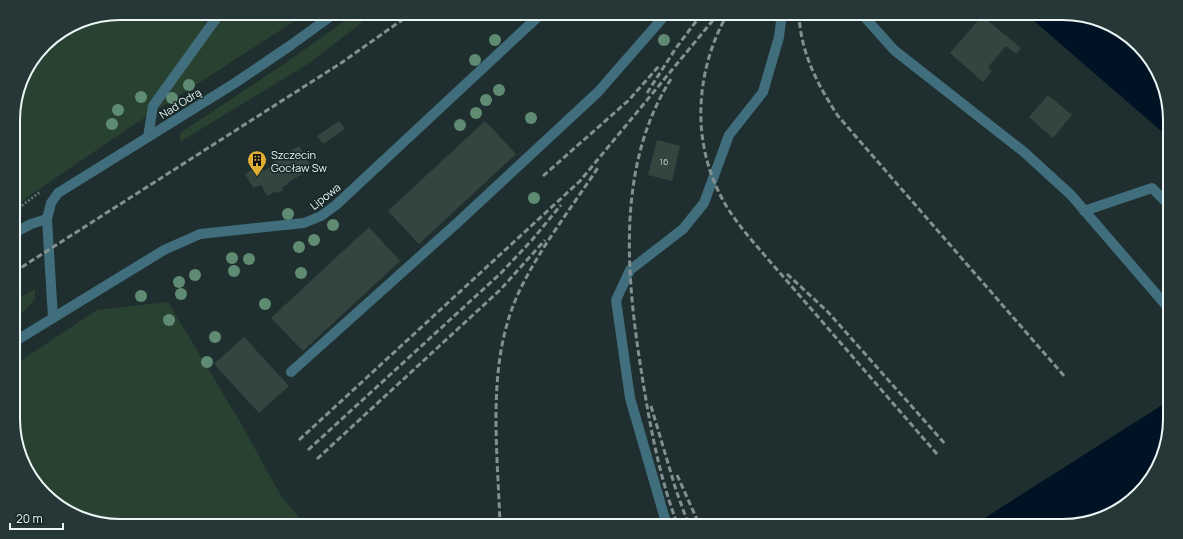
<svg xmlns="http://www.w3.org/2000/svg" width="1183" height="539" viewBox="0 0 1183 539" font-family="Manrope,sans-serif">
<rect width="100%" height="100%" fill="#1f2f30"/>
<path fill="#294130" d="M120 13H307L132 126 29 196 13 209V113L24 73 49 40 79 21Z
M356 13H374L311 62 180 142V133L284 64Z
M35 289V299L14 321V301Z
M168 302 243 427 281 496 306 526H120L79 518 35 484 14 433V365L97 310Z"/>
<path fill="#001325" d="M1025 13H1063L1104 21 1148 55 1169 106V138Z
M1170 400V419L1162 460 1123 508 1070 526H972Z"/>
<path fill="#344540" d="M195 13H208L204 19Z
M982 16 1021 48 1016 54 1006 46 988 67 992 71 983 82 950 53Z
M1048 95 1072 115 1053 138 1029 117Z
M339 121 345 129 323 144 317 136Z
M485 121 516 154 419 244 388 211Z
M657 140 680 146 672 181 648 175Z
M299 146 312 168 287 183 288 184 282 188 283 190 278 193 276 191 267 196 261 185 253 188 245 174 261 164 264 171 275 164 274 161Z
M369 227 400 261 303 351 271 318Z
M244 337 289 386 259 413 214 364Z
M572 519 582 522 586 526H561Z"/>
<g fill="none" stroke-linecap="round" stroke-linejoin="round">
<path stroke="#697778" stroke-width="2.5" stroke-dasharray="2 2" stroke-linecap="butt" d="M16 216 20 207 40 192"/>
<path stroke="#406e7c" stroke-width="10" d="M861 13 894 50 1024 152 1071 195 1170 310
M148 137 153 106 220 13
M1084 211 1152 188 1169 205
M291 372 456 224 598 92 667 13
M667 526 630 398 616 300 630 270 683 229 704 203 729 135 763 92 779 37 782 13"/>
<path stroke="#406e7c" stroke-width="10" d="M14 233 31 224 47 219
M53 318 164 250 200 234 304 223 321 216 336 205 542 13"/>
<path stroke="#406e7c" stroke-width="10" d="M14 342 53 318 47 219 51 203 58 193 235 83 291 45 335 13"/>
<path stroke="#839091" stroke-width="3" stroke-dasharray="6 3" stroke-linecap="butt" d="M728 13C694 72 690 147 727 207 735 220 744 231 754 243L937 454
M799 13C800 51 817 84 838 116L1065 377
M671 79C614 169 627 283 643 382 651 431 660 479 678 526
M647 93 676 48 700 16
M543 176 629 100 659 66
M14 272 341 63 412 13
M787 274 827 311 946 445
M651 406 676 490 689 526
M299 440 580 181 719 13
M308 450 501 273 532 240 561 205
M317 459 500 290 545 240
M677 475 700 526
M500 526C498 454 487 374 513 306 531 259 571 209 599 166"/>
</g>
<g fill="#608b73">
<circle cx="495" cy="40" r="6"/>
<circle cx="664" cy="40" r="6"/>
<circle cx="475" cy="60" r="6"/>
<circle cx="189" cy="85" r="6"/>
<circle cx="499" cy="90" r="6"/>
<circle cx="141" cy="97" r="6"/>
<circle cx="172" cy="98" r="6"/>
<circle cx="486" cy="100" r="6"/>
<circle cx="118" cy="110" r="6"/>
<circle cx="476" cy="113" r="6"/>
<circle cx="531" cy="118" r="6"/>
<circle cx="112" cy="124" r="6"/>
<circle cx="460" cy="125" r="6"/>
<circle cx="534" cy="198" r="6"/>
<circle cx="288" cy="214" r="6"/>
<circle cx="333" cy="225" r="6"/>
<circle cx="314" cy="240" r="6"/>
<circle cx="299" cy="247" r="6"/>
<circle cx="232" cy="258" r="6"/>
<circle cx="249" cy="259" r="6"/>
<circle cx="234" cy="271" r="6"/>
<circle cx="301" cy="273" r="6"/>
<circle cx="195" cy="275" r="6"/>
<circle cx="179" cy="282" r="6"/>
<circle cx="181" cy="294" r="6"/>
<circle cx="141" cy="296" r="6"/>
<circle cx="265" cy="304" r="6"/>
<circle cx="169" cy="320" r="6"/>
<circle cx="215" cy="337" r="6"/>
<circle cx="207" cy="362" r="6"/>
</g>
<defs>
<symbol id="building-pin" viewBox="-11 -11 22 30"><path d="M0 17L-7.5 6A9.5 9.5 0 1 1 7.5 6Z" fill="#e0b034" stroke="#152626"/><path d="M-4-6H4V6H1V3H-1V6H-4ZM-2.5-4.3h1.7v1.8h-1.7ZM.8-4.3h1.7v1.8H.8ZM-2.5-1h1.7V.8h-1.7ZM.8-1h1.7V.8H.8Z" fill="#111"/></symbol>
</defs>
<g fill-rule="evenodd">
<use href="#building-pin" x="246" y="149" width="22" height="30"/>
</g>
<g text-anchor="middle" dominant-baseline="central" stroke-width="3" stroke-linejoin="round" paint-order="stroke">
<g font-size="9" fill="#becac9">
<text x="664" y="161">16</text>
</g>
<g font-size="11" fill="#ecf6f7" stroke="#152626">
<text transform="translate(180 103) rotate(-32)">Nad Odrą</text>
<text transform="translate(325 196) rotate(-38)">Lipowa</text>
</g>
<g font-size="11" fill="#ecf6f7" stroke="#152626" text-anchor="start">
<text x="271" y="154">Szczecin<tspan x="271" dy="13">Gocław Sw</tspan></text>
</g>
</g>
<path d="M0 0H1183V539H0ZM120 20H1063A100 100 0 0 1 1163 120V419A100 100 0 0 1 1063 519H120A100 100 0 0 1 20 419V120A100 100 0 0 1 120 20Z" fill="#263737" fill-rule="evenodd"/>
<path fill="none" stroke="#ecf6f7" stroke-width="2" d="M120 20H1063A100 100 0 0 1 1163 120V419A100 100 0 0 1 1063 519H120A100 100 0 0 1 20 419V120A100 100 0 0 1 120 20Z"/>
<path d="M10 523v6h53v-6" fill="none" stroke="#ecf6f7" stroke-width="2"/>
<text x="16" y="523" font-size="12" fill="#ecf6f7" stroke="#152626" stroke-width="3" paint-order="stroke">20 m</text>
</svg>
